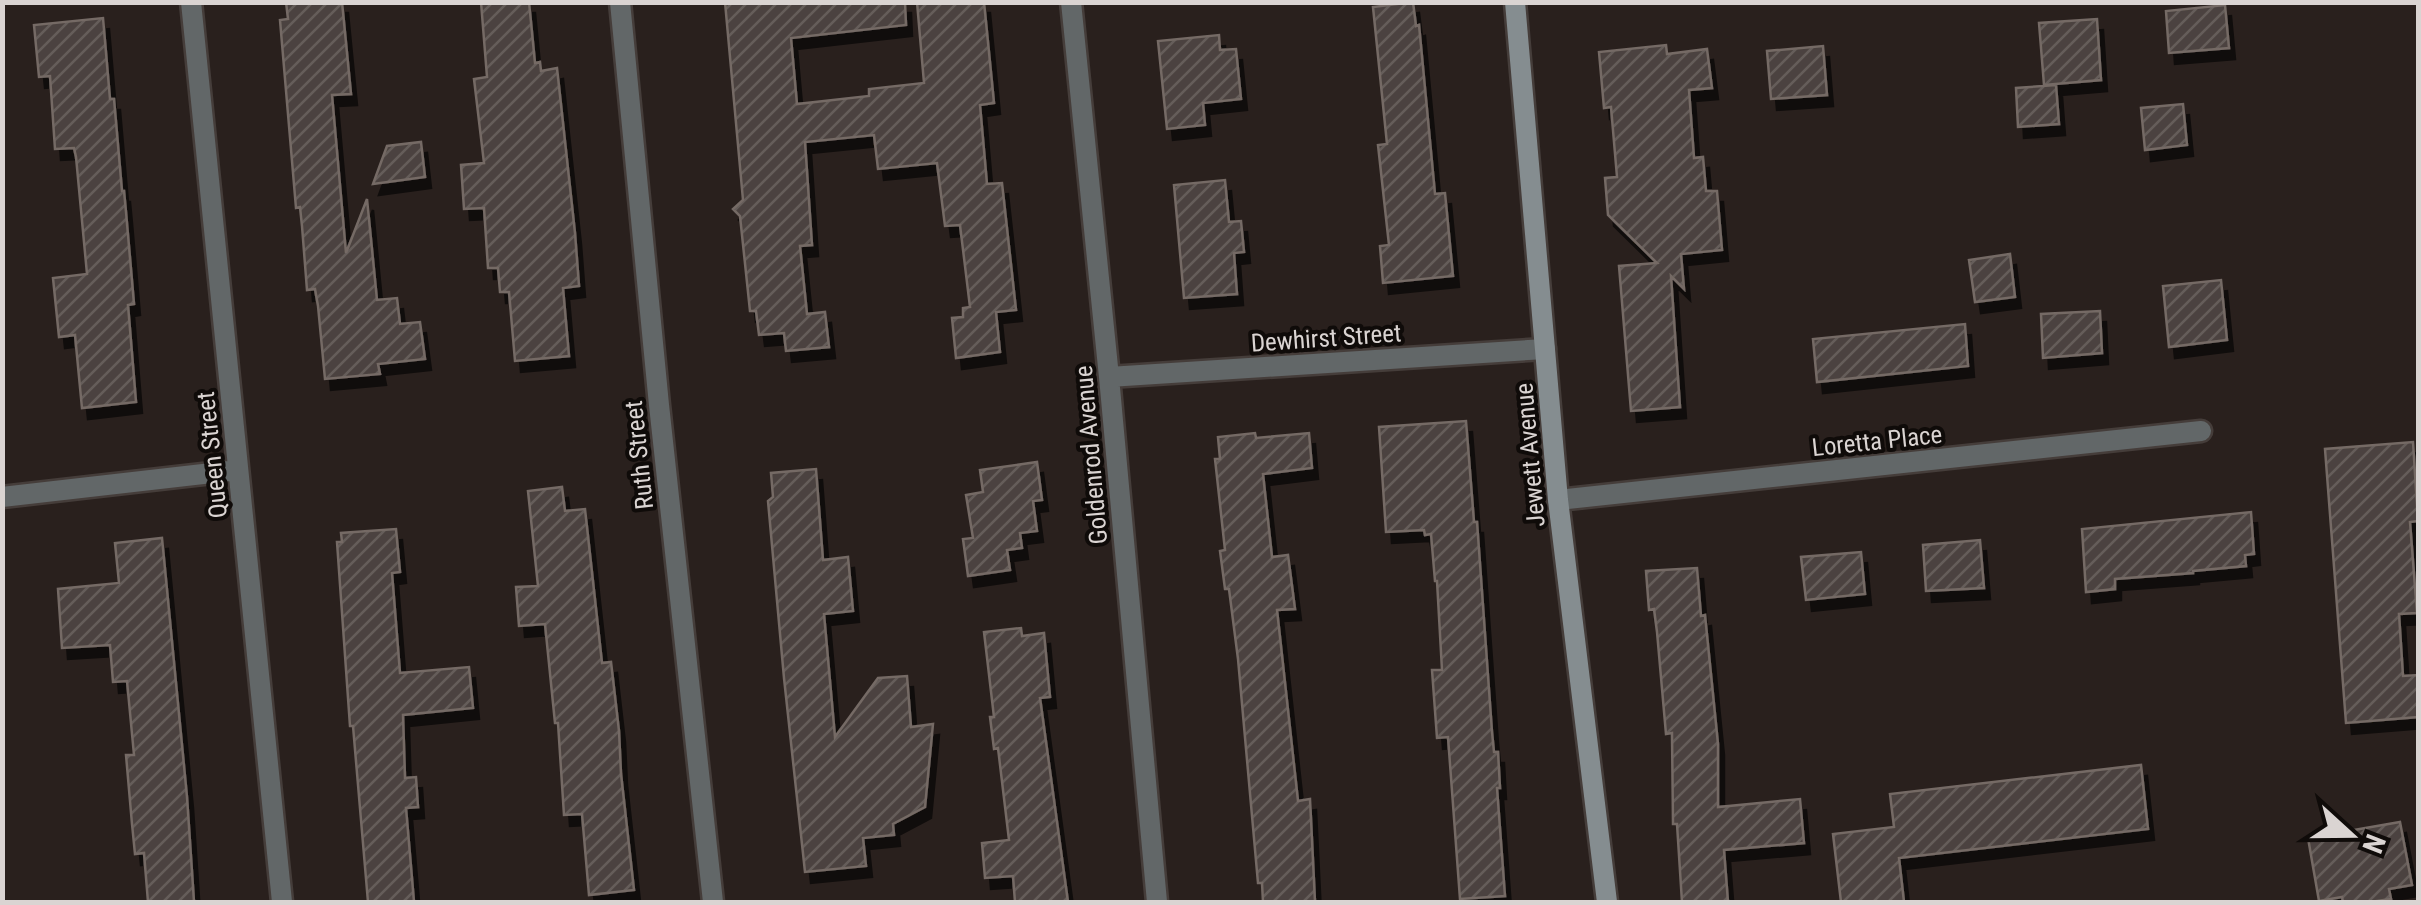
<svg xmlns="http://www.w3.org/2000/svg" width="2421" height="905" viewBox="0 0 2421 905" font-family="'Roboto Condensed',sans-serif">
<defs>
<pattern id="building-hatch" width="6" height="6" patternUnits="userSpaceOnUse" patternTransform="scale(2.5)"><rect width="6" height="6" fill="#4c433f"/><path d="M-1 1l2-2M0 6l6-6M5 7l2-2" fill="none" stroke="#655d5a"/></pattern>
<filter id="shadow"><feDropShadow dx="6" dy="11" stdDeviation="0" flood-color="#0009"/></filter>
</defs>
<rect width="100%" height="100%" fill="#29201d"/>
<path fill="url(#building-hatch)" stroke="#746a65" stroke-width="2.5" filter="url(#shadow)" d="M286 2H342L351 94 332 95 346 253 367 199 377 300 397 298 400 324 420 322 425 359 378 364 380 374 325 379 318 306 315 289 307 290 302 226 300 207 296 208 280 20 288 19Z
M481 2H529L535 63 540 62 541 71 557 68 575 233 579 286 563 288 569 356 515 361 509 292H500L498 268H488L484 208 464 209 461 165 484 163 474 79 487 77Z
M725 2H905L906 25 791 38 797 104 869 96V89L924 83 917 2H984L994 103 980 105 987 184 1002 183 1016 310 996 312 1000 352 956 358 952 318 963 317V308L970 307 960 225 945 226 937 163 878 169 874 135 805 142 812 245 800 246 807 314 825 312 829 347 786 351 784 333 759 335 756 311H750L740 216 733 209 743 200Z
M1413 2 1416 26 1419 25 1435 194 1445 193 1453 276 1383 283 1380 246 1389 245 1378 145 1387 144 1373 7Z
M2225 5 2229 48 2169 53 2166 11Z
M103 18 110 99H114L122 191H124L126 212 134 304 128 305 136 402 82 408 75 335 59 337 53 278 87 274 76 157 74 148 55 149 50 76 39 77 34 25Z
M2097 19 2101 80 2044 85 2039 23Z
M1219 35 1220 50 1236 49 1241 99 1203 103 1205 125 1167 129 1158 41Z
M1666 45 1667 54 1707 49 1712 88 1689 90 1694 158 1703 157 1706 191H1717L1722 250 1681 254 1684 289 1671 276 1680 407 1631 411 1619 266 1657 263 1608 215 1605 178 1617 177 1611 107 1604 108 1599 52Z
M1823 46 1827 95 1771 99 1767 51Z
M2056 85 2059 124 2018 127 2016 88Z
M2183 104 2187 145 2145 150 2141 108Z
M421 142 425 177 373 184 387 146Z
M1225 180 1229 222 1241 221 1244 252 1234 253 1237 294 1184 298 1174 185Z
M2010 254 2015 297 1975 302 1969 260Z
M2221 280 2227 340 2169 347 2163 286Z
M2100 311 2102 353 2043 358 2041 314Z
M1965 324 1968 366 1817 382 1813 339Z
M1466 421 1474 522H1477L1492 732 1494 752H1498L1500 788H1497L1505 896 1460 899 1448 737 1437 738 1432 670H1442L1437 581H1435L1431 534 1425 535 1424 530 1386 532 1379 427Z
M1255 433 1256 438 1309 433 1312 468 1263 474 1272 557 1288 555 1295 609 1277 610 1298 801 1310 799 1315 902H1263L1262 883H1258L1238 659 1229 589H1225L1220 551 1225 550 1215 459H1220L1218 437Z
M2413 442 2418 521 2410 522 2417 613 2399 614 2403 676 2418 675V717L2346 723 2325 449Z
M1037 462 1042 500 1033 501 1037 531 1020 533 1022 548 1007 550 1010 570 968 576 963 539 973 538 966 495 983 492 980 470Z
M816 469 823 560 848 557 853 611 824 614 835 737 878 678 907 676 911 727 933 724 925 807 893 824 894 835 863 838 866 866 805 872 784 678 768 501 773 497 771 473Z
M562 487 565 511 585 509 602 663 611 662 619 731 621 774 634 890 589 895 582 814 564 815 558 723H555L545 624 519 626 516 587 538 586 528 491Z
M2251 512 2254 554 2245 555 2246 566 2193 571V573L2115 579V589L2086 592 2082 529Z
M396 529 400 572 392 573 400 673 469 667 473 708 403 715 405 778 416 777 418 807 406 808 414 902H368L353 726H350L337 542H342L341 533Z
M162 538 187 797 194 902H148L144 853 135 854 132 824 126 755H134L127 681 113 682 110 645 62 648 58 589 119 583 115 543Z
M1980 540 1984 588 1926 591 1923 545Z
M1861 552 1865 594 1806 600 1801 557Z
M1697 568 1701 616 1705 615 1718 744V807L1800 799 1804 843 1724 850 1728 902H1682L1677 824H1673L1672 733 1666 734 1657 632 1654 609 1649 610 1646 571Z
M1021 628 1022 636 1044 633 1050 697 1040 698 1068 902H1015L1013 876 985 878 982 843 1009 840 998 748 994 749 990 717H994L984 632Z
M2141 765 2148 829 1899 858 1904 902H1841L1833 834 1894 827 1890 794Z
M2400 822 2412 885 2389 889 2391 899 2370 902H2343L2342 897 2319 901 2308 838Z"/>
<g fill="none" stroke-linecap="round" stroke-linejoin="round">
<defs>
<path id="minor" d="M191 2 282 902
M620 2 659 405 713 902
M1071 2 1109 377 1157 902
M1109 377 1545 349
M2 497 238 470
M1558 500 2201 431"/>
<path id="secondary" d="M1515 2 1558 500 1607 902"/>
</defs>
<use href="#minor" stroke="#453d3a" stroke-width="25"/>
<use href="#secondary" stroke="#453d3a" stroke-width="25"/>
<use href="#minor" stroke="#626768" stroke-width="20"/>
<use href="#secondary" stroke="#858d90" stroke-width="20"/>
</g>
<g text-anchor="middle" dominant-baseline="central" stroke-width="8" stroke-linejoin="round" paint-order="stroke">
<g font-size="25" fill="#dad4d2" stroke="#0f0b09">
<text transform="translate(1326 338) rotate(-4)">Dewhirst Street</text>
<text transform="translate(1877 441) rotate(-6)">Loretta Place</text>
<text transform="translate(212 455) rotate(-96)">Queen Street</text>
<text transform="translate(639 455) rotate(-96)">Ruth Street</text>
<text transform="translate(1091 455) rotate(-95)">Goldenrod Avenue</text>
<text transform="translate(1530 455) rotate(-95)">Jewett Avenue</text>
</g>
</g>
<rect width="2421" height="905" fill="none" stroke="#dad4d2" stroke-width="10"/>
<g transform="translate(2351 835) rotate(111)" stroke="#0f0b09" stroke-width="8" paint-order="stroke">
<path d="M0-8L18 38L0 25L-18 38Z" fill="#dad4d2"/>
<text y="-15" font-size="28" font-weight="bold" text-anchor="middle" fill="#dad4d2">N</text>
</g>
</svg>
